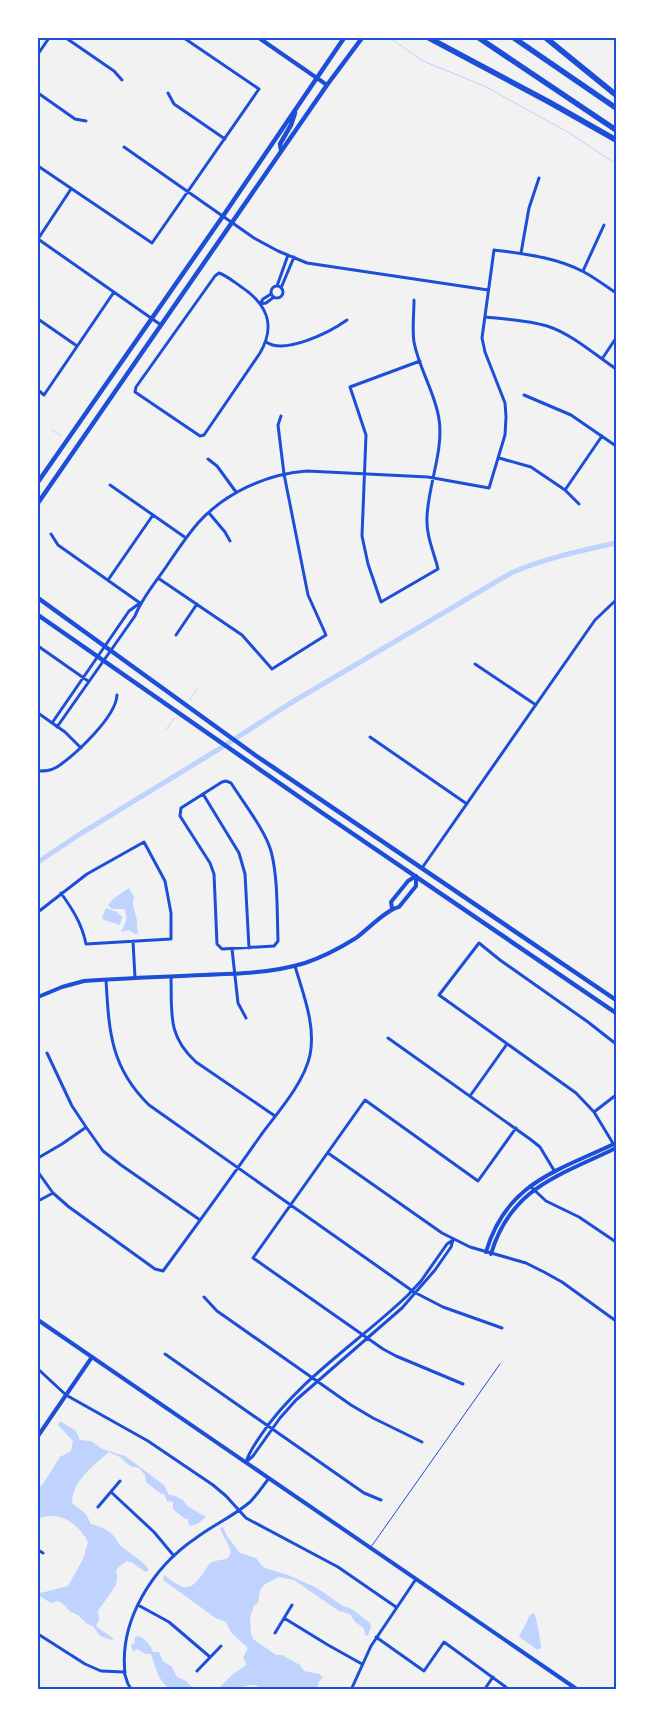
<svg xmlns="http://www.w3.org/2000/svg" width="654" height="1727" viewBox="0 0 654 1727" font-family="Cabin,sans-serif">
<rect width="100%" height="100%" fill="#f2f2f2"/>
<path fill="#bfd3fe" d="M129 888 134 897C131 906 136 912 137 921 137 926 137 929 138 934H135L129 930 121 932C125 923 129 919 124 909H112L108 905 113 899Z
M106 908 117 912 122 917 120 925 104 920 102 918Z
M60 1421 76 1431 80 1440 91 1441 102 1449 125 1456 164 1485 169 1495C176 1495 184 1499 187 1506L206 1517 197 1524 190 1526 188 1523V1519H185L173 1509V1502L167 1501 164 1494H161L146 1482 145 1475 139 1468 130 1466 120 1457 109 1452C93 1466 73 1480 72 1503L86 1514 91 1524C99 1526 107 1529 113 1535 116 1538 118 1544 122 1547 129 1553 145 1562 149 1570L145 1572 133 1563 127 1561C109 1572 120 1572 116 1584 115 1587 101 1607 98 1611L99 1620 96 1626 114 1639 112 1640 100 1636 93 1626 86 1623 78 1615 71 1612 62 1603 58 1601 51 1603 38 1595V1589L41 1593 68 1586 83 1559 88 1542C81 1529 69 1517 53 1516 49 1515 45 1517 41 1518L38 1515C37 1505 34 1491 43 1484L60 1457 71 1451 73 1441 58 1425Z
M223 1527 227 1536 240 1553 256 1558 263 1567 268 1569 288 1575 317 1588 343 1606 352 1609 370 1623 371 1627 368 1636 365 1635 364 1628 355 1622 350 1614 339 1611 294 1580 279 1577 265 1584 260 1590 258 1603 254 1605 250 1618 251 1633 253 1639 276 1655H282L300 1665 304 1671 319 1674 323 1677 319 1682 317 1689H264C255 1683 249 1685 240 1688 233 1690 225 1690 218 1689L233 1674 245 1666 246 1663 243 1658 248 1648C243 1643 236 1638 232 1633 226 1626 230 1621 217 1619L163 1580 164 1575C181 1587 187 1595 202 1575 205 1571 207 1565 212 1562 216 1560 222 1560 227 1559L231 1553C229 1543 223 1537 220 1528Z
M534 1613C537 1618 541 1643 541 1648L538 1650 519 1637 530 1615Z
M136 1636C143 1636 151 1645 153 1652H159L163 1661 172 1667 177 1677 186 1681 194 1689C187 1690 180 1691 174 1690 159 1686 155 1666 151 1654H146L137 1649 133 1652 131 1645 135 1643 134 1639Z"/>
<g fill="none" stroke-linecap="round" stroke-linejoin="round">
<path stroke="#bfd3fe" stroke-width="1" d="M390 38 423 61 484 86 568 132 616 164
M52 430 61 436
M190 700 197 689
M166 730 174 718"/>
<path stroke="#bfd3fe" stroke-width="5" d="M38 862 80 834 219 749 289 704 511 573C545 558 580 551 616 543"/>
<path stroke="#1d4ed8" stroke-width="1" d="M371 1547 500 1364"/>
<path stroke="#1d4ed8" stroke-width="3" d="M66 38 114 71 122 80
M38 54 49 38
M38 93 75 119 86 121
M168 93 174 104 225 139
M124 147 254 238 278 251 307 263 488 290
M38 166 152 243 259 89 184 38
M38 239 161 325
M38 239 71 189
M521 253 529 208 539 178
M583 271 604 225
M219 273C227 276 233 281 240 286 266 303 277 324 260 353L204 435 200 436 135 392 136 387 215 276Z
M277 286 288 255
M271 292a6 6 0 1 1 12 0a6 6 0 1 1-12 0Z
M281 288 294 257
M271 294 263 299 260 304 266 303 274 297
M414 300C414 314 412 329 414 342 419 369 435 392 439 419 444 450 428 486 427 517 426 536 434 552 438 569L381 602 368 564 362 536 366 435 350 387 420 361
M485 317C505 319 527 320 547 326 572 334 594 354 616 369
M38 319 77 346
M266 342C285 355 330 332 347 320
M602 359 616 338
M38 390 44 395 114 292
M524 395 571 415 616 446
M499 458 531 467 565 490 579 504
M208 459 217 466 236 492
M110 485 186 538
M565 490 602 436
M209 513 225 532 230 541
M51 534 58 545 140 603
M158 578 242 635 272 669 326 635 308 595 284 474 278 425 281 416
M108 580 153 515
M176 635 197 604
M38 646 88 681
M475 664 536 705
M38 713 65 732 81 748
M52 723 129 611 140 603
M57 727 135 616C142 598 155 583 166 567 176 552 186 537 198 523 225 493 266 474 307 471L428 477 489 488 505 435 506 417 505 403 485 352 482 338 494 250C524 254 556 257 584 272 595 278 606 286 616 293
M370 737 467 804
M38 771C45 771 50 771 57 767 75 755 116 717 117 695
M226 781 231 783C243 802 265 830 271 851 278 877 277 913 278 941L274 946 222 949 217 944 214 874 210 863 180 816 181 808 222 782Z
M203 794 239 853 245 874 249 948
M422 868 595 620 616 600
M38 912 87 874 144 842 165 881 171 913V939L86 944C82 924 73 910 61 893
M133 941 135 978
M232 949 238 1003 246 1018
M171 977C172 1013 167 1036 196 1062L275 1116
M106 980C109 1030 110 1067 149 1105L414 1292 443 1307 502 1328
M388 1038 530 1139 540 1147 555 1172
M47 1053 72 1106 86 1127 103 1151 121 1165 200 1220
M470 1096 507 1044
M594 1112 616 1095
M614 1145 594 1112 576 1093 439 995 479 943 500 960 588 1022 616 1044
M328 1153 442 1233 470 1247 526 1263 544 1272 562 1282 616 1321
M38 1158 62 1144 85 1128
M38 1172 53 1193 69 1207 155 1269 163 1271C196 1226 229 1181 261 1135 278 1112 304 1083 310 1055 316 1025 303 994 295 966
M530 1186 546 1201 579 1217 616 1242
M38 1201 53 1193
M204 1297 217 1311 351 1405 373 1418 422 1442
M165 1354 364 1493 381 1500
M38 1369 66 1395 148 1441 213 1485 226 1496 246 1518 338 1567 396 1607
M463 1384 396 1356 383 1349 253 1258 365 1100 478 1181 516 1128
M246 1462C249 1452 255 1444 261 1435 299 1379 359 1342 408 1295L421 1281 447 1244 453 1240
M246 1462 253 1456 280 1418 296 1400 402 1308 435 1270 451 1247 453 1240
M111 1492 154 1532 174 1556
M98 1507 120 1481
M38 1550 43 1553
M138 1605 169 1622 210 1657
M284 1618 328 1645 362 1664
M275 1633 292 1605
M38 1634 85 1664 101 1671 124 1672 128 1684 132 1690
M376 1637 424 1671 444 1642 510 1690
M197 1671 221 1646
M125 1673C119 1620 153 1567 196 1538 213 1525 234 1516 250 1502 257 1495 263 1486 269 1478
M351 1690 371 1646 416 1579
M484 1690 493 1677"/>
<path stroke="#1d4ed8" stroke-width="4" d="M259 38 327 85
M392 908 391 902 408 881 416 876
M38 997 62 987 84 981C124 978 163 977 203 975 237 974 272 973 305 963 323 957 340 948 356 938 367 930 387 909 399 907L416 886V876
M486 1252C506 1183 557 1171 616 1143
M491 1254C511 1187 559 1176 616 1148
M38 1320 578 1690
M38 1436 92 1357"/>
<path stroke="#1d4ed8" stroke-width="4.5" d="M281 150 280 144 291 125 295 113
M38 482 223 216 344 38
M38 503 327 85 362 38
M38 598 255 755 616 1000
M38 615 318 810 616 1013"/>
<path stroke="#1d4ed8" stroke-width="5.5" d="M429 38 549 102 616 140
M479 38 616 130
M514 38 616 108
M546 38 616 95"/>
</g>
<rect width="654" height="1727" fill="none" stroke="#ffffff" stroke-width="78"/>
<rect x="39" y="39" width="576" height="1649" fill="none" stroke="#1d4ed8" stroke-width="2"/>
</svg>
